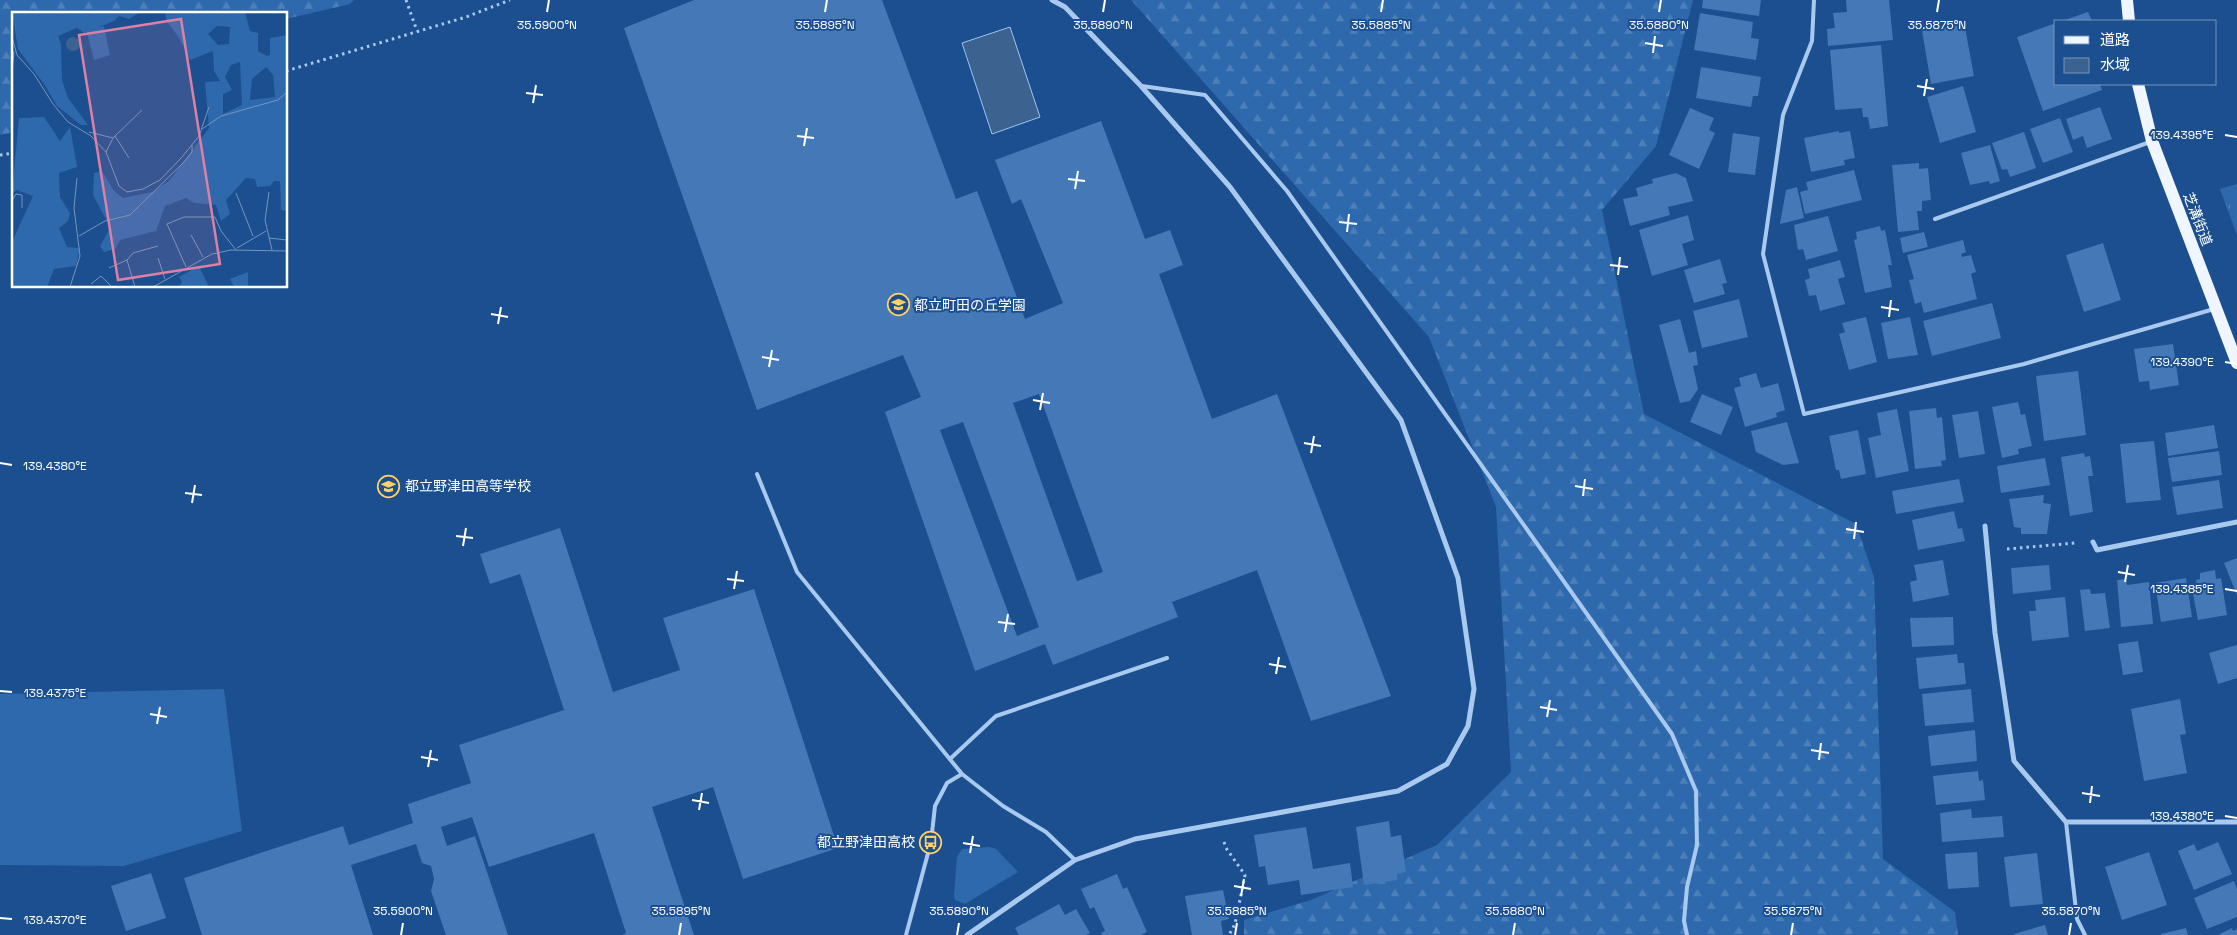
<svg xmlns="http://www.w3.org/2000/svg" width="2237" height="935" viewBox="0 0 2237 935" font-family="'Space Grotesk','Noto Sans JP',sans-serif">
<defs>
<pattern id="grass-tufts" width="24" height="20" patternUnits="userSpaceOnUse" patternTransform="scale(1.25)"><rect width="24" height="20" fill="#2e69ad"/><path d="M3 7l-1-3M5 7V3M7 7l1-3M15 17l-1-3M17 17v-4M19 17l1-3" fill="none" stroke="#4d80b9"/></pattern>
<pattern id="forest-firs" width="22" height="20" patternUnits="userSpaceOnUse" patternTransform="scale(1.25)"><rect width="22" height="20" fill="#2e69ad"/><path d="M5 1l3.5 6h-7zM16 11l3.5 6h-7z" fill="#4d80b9"/></pattern>
</defs>
<rect width="100%" height="100%" fill="#1b4f8f"/>
<path fill="url(#grass-tufts)" d="M2237 184V235L2220 189Z"/>
<path fill="url(#forest-firs)" d="M0 0H354L350 4 286 19V14H14V132L0 135Z
M1131 0H1693L1656 146 1602 210 1644 414 1856 524 1874 577 1883 859 1955 912 1958 935H1244V920L1311 900 1437 845 1511 772 1496 507 1429 337Z"/>
<path fill="#2e69ad" d="M224 689 242 831 124 866 0 865V694Z
M989 847 996 849 1018 872 965 904 955 900 954 895 957 857 962 849Z"/>
<path fill="#3c6290" stroke="#9cc4f0" d="M1010 27 1040 117 992 134 962 43Z"/>
<path fill="#4478b7" fill-rule="evenodd" d="M694 0H882L956 199 977 191 1025 319 1063 303 1021 199 1012 204 995 160 1101 121 1145 239 1170 230 1183 265 1159 274 1212 419 1277 394 1391 696 1311 721 1257 570 1172 602 1178 617 1053 665 1045 644 975 671 885 412 921 397 903 355 757 410 624 28ZM1039 394 1103 572 1077 581 1013 403ZM963 422 1039 627 1017 636 940 430Z
M1703 0H1761L1759 16 1702 8Z
M1846 0H1889L1893 40 1828 46 1827 29 1835 28 1833 13 1847 12Z
M2088 12 2092 21H2062Z
M1700 13 1753 22 1751 38 1759 39 1756 60 1694 50Z
M1964 22 1974 76 1931 84 1922 30Z
M2056 23V84H2100L2102 90 2043 111 2017 37Z
M1881 45 1888 126 1870 129 1868 117H1863L1862 108 1835 110 1830 50Z
M1701 67 1761 77 1758 96H1753L1751 107 1696 98Z
M1963 86 1976 132 1940 143 1927 97Z
M2100 107 2112 139 2087 148 2083 136 2073 140 2066 119Z
M1690 108 1714 118 1709 130 1715 133 1699 169 1669 155Z
M2060 118 2073 152 2043 163 2030 129Z
M1839 131V133L1850 131 1855 158 1844 160 1845 165 1811 172 1804 138Z
M2024 132 2036 168 2010 177 2007 169 2002 170 1992 143Z
M1733 133 1760 137 1755 175 1728 172Z
M1990 145 2000 181 1990 184 1989 181 1970 185 1961 153Z
M1919 163V169L1928 168 1931 200 1922 201V211H1917L1919 230 1898 232 1892 165Z
M1854 170 1862 200 1805 214 1800 192 1808 190 1806 182Z
M1676 173 1686 178 1693 201 1668 207 1670 215 1630 226 1623 199 1638 196 1636 188 1653 183 1652 179Z
M1797 187 1804 218 1780 224 1786 190Z
M1688 215 1694 240 1682 244 1688 265 1652 276 1639 230Z
M1828 216 1838 251 1806 260 1803 249 1798 250 1794 225Z
M1880 226 1881 231 1885 230 1892 265H1888L1892 287 1865 293 1854 240 1857 239 1856 232Z
M1924 232 1928 247 1903 253 1900 238Z
M1963 240 1966 252 1961 254 1962 257 1971 255 1976 272 1971 274 1977 299 1924 313 1921 302 1915 304 1909 280 1914 279 1907 255Z
M2103 243 2121 300 2084 312 2066 255Z
M1720 259 1727 283 1722 284 1725 294 1694 303 1684 270Z
M1840 260 1845 277 1838 279 1845 304 1820 311 1816 295 1809 296 1805 280 1810 278 1808 269Z
M1739 299 1748 337 1702 348 1693 311Z
M1992 303 2001 338 1932 356 1923 321Z
M1866 317 1877 362 1849 370 1839 334 1845 332 1842 323Z
M1910 317 1918 355 1888 359 1881 323Z
M1680 319 1689 353 1696 351 1698 365 1693 366 1698 389 1690 401 1680 403 1659 325Z
M2173 344 2179 385 2150 390 2149 381 2139 382 2134 349Z
M2078 371 2086 435 2044 441 2036 376Z
M1756 373 1761 388 1778 383 1785 410 1776 413 1777 417 1745 427 1734 388 1741 386 1739 378Z
M1702 394 1733 407 1721 435 1690 422Z
M2018 402 2021 415 2025 414 2032 446 2018 449 2019 454 2002 458 1992 407Z
M1936 408 1937 418 1942 417 1946 460 1941 461 1942 466 1915 469 1909 411Z
M1897 409 1909 471 1876 478 1868 438 1881 435 1877 413Z
M1978 411 1985 454 1959 458 1952 415Z
M1787 422 1799 463 1783 465 1756 452 1751 431Z
M2214 425 2218 448 2168 456 2165 433Z
M1858 430 1866 474 1841 479 1839 470H1836L1829 436Z
M2154 441 2161 500 2126 503 2120 444Z
M2219 451 2222 475 2172 482 2168 458Z
M2084 453 2085 457 2090 456 2093 476H2088L2093 512 2070 516 2061 457Z
M2045 458 2050 485 2001 493 1997 466Z
M1959 479 1964 502 1896 514 1892 491Z
M2219 480 2223 508 2177 515 2172 487Z
M2044 495 2043 503 2051 504 2047 534H2021V528L2014 527 2009 499Z
M1954 511 1958 529 1962 528 1965 541 1918 550 1912 520Z
M560 528 613 692 680 670 663 618 754 589 838 848 743 879 713 787 652 807 694 935H622L626 933 594 833 489 867 472 817 441 827 447 846 475 836 508 935H446L431 891 434 879 431 866 422 863 416 844 351 865 373 935H202L184 878 343 826 349 845 413 823 408 804 471 783 459 745 564 710 520 574 490 584 480 554Z
M2237 558V595L2224 563Z
M1943 560 1949 595 1913 602 1910 582 1917 580 1914 565Z
M2049 565 2051 590 2013 594 2011 568Z
M2215 570 2216 579 2221 578 2227 615 2198 620 2192 589 2197 588 2196 580 2200 579V573Z
M2186 578 2192 617 2161 622 2155 583Z
M2126 579 2127 585 2149 582 2153 624 2121 627 2117 580Z
M2090 589 2091 594 2105 593 2110 628 2085 631 2080 590Z
M2065 597 2069 637 2032 641 2029 611H2036L2035 600Z
M1953 617 1954 645 1912 647 1910 618Z
M2138 641 2143 672 2123 675 2118 644Z
M2237 645V678L2218 684 2209 653Z
M1957 654 1958 663H1964L1966 684 1919 689 1916 658Z
M1971 689 1974 722 1925 726 1922 694Z
M2180 699 2186 734 2180 735 2187 773 2144 781 2131 709Z
M1975 730 1977 761 1931 766 1928 736Z
M1978 771 1979 781 1983 780 1985 800 1936 805 1933 776Z
M1971 809 1972 818 2002 816 2004 837 1942 842 1940 813Z
M1389 821 1391 837 1401 835 1406 872 1397 874V880L1364 885 1356 827Z
M1306 827 1313 869 1350 863 1353 887 1301 895 1299 880 1268 885 1265 866 1259 867 1254 835Z
M2218 842 2232 874 2194 890 2178 851 2194 844 2197 851Z
M1977 852 1979 887 1948 889 1945 854Z
M2149 852 2167 905 2122 920 2105 867Z
M2037 853 2043 904 2010 907 2004 857Z
M151 873 166 918 126 931 111 886Z
M1117 874 1123 889 1127 887 1147 932 1141 935H1102L1101 933 1105 931 1094 907 1090 909 1081 889Z
M2234 881 2237 889V917L2207 929 2194 898Z
M1223 890 1229 919 1221 921 1223 935H1192L1185 896Z
M1059 904 1065 915 1076 909 1090 933 1086 935H1019L1015 928Z
M2045 925 2048 935H2014V934Z
M2186 928 2188 935H2161V934Z
M2232 928 2233 931 2237 929V935H2218Z"/>
<g fill="none" stroke-linecap="round" stroke-linejoin="round">
<path stroke="#a9c9ee" stroke-width="3" stroke-dasharray="2.5 4" stroke-linecap="butt" d="M406 0 417 31
M286 71 466 17 510 0
M0 155 14 153
M2007 549 2075 543
M1224 842 1226 848 1245 875 1235 924 1229 935"/>
<path stroke="#a9c9ee" stroke-width="4" d="M1814 0 1812 41 1783 115 1763 254 1804 414 2024 364 2214 309
M1142 86 1205 95 1287 191 1672 734 1696 791 1697 845 1687 887 1684 921 1687 935
M1935 219 2150 142
M757 474 797 572 962 774
M950 759 996 716 1167 658
M2066 822 2077 919 2085 935
M906 935 931 842 935 806 947 783 962 774 1003 806 1046 832 1075 860"/>
<path stroke="#a9c9ee" stroke-width="5" d="M1985 526 1995 633 2014 761 2066 822H2237
M2093 542 2097 550 2237 522
M967 935 1075 860 1135 839 1398 791 1447 764 1468 726 1474 689 1458 578 1401 420 1230 187 1141 86 1065 7 1052 0"/>
<path stroke="#f0f6ff" stroke-width="12" d="M2127 0 2129 21
M2138 84 2152 141 2237 363"/>
</g>
<path fill="none" stroke="#fff" stroke-width="2" d="M547 12 549 0M825 12 827 0M1103 12 1105 0M1381 12 1383 0M1659 12 1661 0M1937 12 1939 0M1645 43 1663 46M1653 53 1655 36M1917 86 1934 89M526 93 543 95M1924 96 1927 79M533 103 536 85M2225 135 2237 137M797 136 814 138M804 146 807 128M1068 179 1085 181M1075 189 1078 171M1339 222 1357 224M1347 232 1349 214M1610 265 1628 267M1618 275 1620 257M1881 307 1899 310M491 314 508 317M1889 317 1891 300M498 324 501 307M762 357 779 360M2225 362 2237 364M769 367 772 350M1033 400 1050 403M1040 410 1043 393M1304 443 1321 446M1311 453 1314 436M0 463 12 465M1575 486 1593 489M185 493 202 495M1583 496 1585 479M192 503 195 485M1846 529 1864 532M456 536 473 538M1854 539 1856 522M463 546 466 528M2118 572 2135 575M727 579 744 581M2125 582 2128 565M734 589 737 571M2225 589 2237 591M998 622 1015 624M1005 632 1008 614M1269 664 1286 667M1276 674 1279 657M0 691 12 692M1540 707 1557 710M150 714 167 717M1547 717 1550 700M157 724 160 707M1811 750 1829 753M421 757 438 760M1819 760 1821 743M428 767 431 750M2082 793 2100 796M692 800 709 803M2090 803 2092 786M699 810 702 793M2225 816 2237 818M963 843 980 846M970 853 973 836M1234 886 1251 889M1241 896 1244 879M0 918 12 919M401 935 403 923M679 935 681 923M957 935 959 923M1235 935 1237 923M1513 935 1515 923M1791 935 1793 923M2069 935 2071 923"/>
<defs>
<symbol id="school-ring" viewBox="-11 -11 22 22"><circle r="9.5" fill="#1b4f8f" stroke="#ffd166" stroke-width="1.5"/><path d="M0-5L7-2L0 1L-7-2ZM-4 1L0 2.5L4 1V4Q0 6-4 4Z" fill="#ffd166"/></symbol>
<symbol id="bus-ring" viewBox="-11 -11 22 22"><circle r="9.5" fill="#1b4f8f" stroke="#ffd166" stroke-width="1.5"/><path d="M-5-6H5V4H4V6H2V4H-2V6H-4V4H-5ZM-3.5-4V0h7V-4ZM-3.5 1.2v1.5H-2V1.2ZM2 1.2v1.5H3.5V1.2Z" fill="#ffd166"/></symbol>
</defs>
<g fill-rule="evenodd">
<use href="#school-ring" x="886" y="292" width="25" height="25"/>
<use href="#school-ring" x="376" y="474" width="25" height="25"/>
<use href="#bus-ring" x="918" y="830" width="25" height="25"/>
</g>
<g text-anchor="middle" dominant-baseline="central" stroke-width="4" stroke-linejoin="round" paint-order="stroke">
<g font-size="14" fill="#fff" stroke="#1b4f8f">
<text transform="translate(2198 219) rotate(69)">芝溝街道</text>
</g>
<g font-size="14" fill="#fff" stroke="#1b4f8f" text-anchor="start">
<text x="914" y="305">都立町田の丘学園</text>
<text x="405" y="486">都立野津田高等学校</text>
<text x="915" y="842" text-anchor="end">都立野津田高校</text>
</g>
</g>
<g transform="translate(12 12)">
<rect width="275" height="275" fill="#1b4f8f"/>
<path d="M187 254 197 275H167L170 270 167 265ZM236 260V275H222L218 267Z" fill="#2e69ad"/>
<path d="M52 0H128L117 7 107 4 102 9 72 21 64 15 46 23 49 33 50 68 56 86 76 113H69L45 94 24 58ZM153 0H233L238 19 246 21V39L255 44 258 43V26L275 23V199L269 198 268 169H262L258 174 245 175 243 167 234 166 214 188 218 202 209 209 204 193 182 191 174 186 153 194 144 219 108 228 103 237 92 240 88 234 97 218 96 211 81 183 82 161 90 159 102 179 111 186 140 180 157 169 197 116 193 70 208 69 202 59 201 39 178 48 166 24 155 10ZM205 14 218 15 217 32 206 33 196 22ZM228 50 230 93 211 102V82L220 78 213 65 219 53ZM254 55 261 63 263 85 238 88 240 67ZM32 105 48 129 58 115 65 155 47 161 48 185 58 201 56 209 47 216 55 235 68 236 64 254 42 257 35 275H0V230L21 184 5 178 0 181 7 106Z" fill="#2e69ad" fill-rule="evenodd"/>
<path d="M0 0H119V3L101 1 97 6 80 9 42 26 40 44 45 74 35 76 6 37Z" fill="#2e69ad"/>
<path d="M92 14 98 43 82 48 74 17Z" fill="#2e69ad"/>
<path d="M54 32a7 7 0 1 1 14 0a7 7 0 1 1-14 0Z" fill="#3c6290"/>
<path fill="none" stroke="#7695bc" stroke-width="1" d="M0 25 5 43 22 62 41 92 56 110 79 124 94 140 107 174 115 180 131 177 148 168 170 145 187 124 197 95M0 62 2 39M190 117 209 104 266 88 275 80M77 120 101 126 94 140M103 124 117 146M101 126 130 98M257 180 253 208 260 238M224 181 241 224M0 189 4 182 10 183V196M179 223 191 245M67 224 93 209 118 203 171 151 180 140V133M257 226 275 228M225 236 254 219M146 246 153 267M174 255 155 212 172 205H203L209 219 224 238M97 256 115 248M79 272 89 264 100 275M58 275 68 244 62 196 65 166M123 275 115 248 121 241 146 234M141 275 200 242 219 238 275 239"/>
<path fill="#dd80a5" fill-opacity="0.15" stroke="#dd80a5" stroke-width="2.5" d="M169 7 208 252 106 268 67 23Z"/>
<rect width="275" height="275" fill="none" stroke="#fff" stroke-width="2.5"/>
</g>
<g font-size="12" text-anchor="middle" fill="#fff" stroke="#1b4f8f" stroke-width="4" stroke-linejoin="round" paint-order="stroke">
<text x="1103" y="29">35.5890°N</text>
<text x="1937" y="29">35.5875°N</text>
<text x="547" y="29">35.5900°N</text>
<text x="825" y="29">35.5895°N</text>
<text x="1381" y="29">35.5885°N</text>
<text x="1659" y="29">35.5880°N</text>
<text x="2182" y="139">139.4395°E</text>
<text x="2182" y="366">139.4390°E</text>
<text x="55" y="470">139.4380°E</text>
<text x="2182" y="593">139.4385°E</text>
<text x="55" y="697">139.4375°E</text>
<text x="2182" y="820">139.4380°E</text>
<text x="403" y="915">35.5900°N</text>
<text x="681" y="915">35.5895°N</text>
<text x="959" y="915">35.5890°N</text>
<text x="1237" y="915">35.5885°N</text>
<text x="1515" y="915">35.5880°N</text>
<text x="1793" y="915">35.5875°N</text>
<text x="2071" y="915">35.5870°N</text>
<text x="55" y="924">139.4370°E</text>
</g>
<rect x="2054" y="20" width="162" height="65" fill="#1b4f8f" stroke="#7695bc"/>
<rect x="2064" y="36" width="25" height="8" fill="#f0f6ff" stroke="#7695bc"/>
<text x="2100" y="45" font-size="15" fill="#ffffff">道路</text>
<rect x="2064" y="58" width="25" height="15" fill="#3c6290" stroke="#7695bc"/>
<text x="2100" y="70" font-size="15" fill="#ffffff">水域</text>
</svg>
